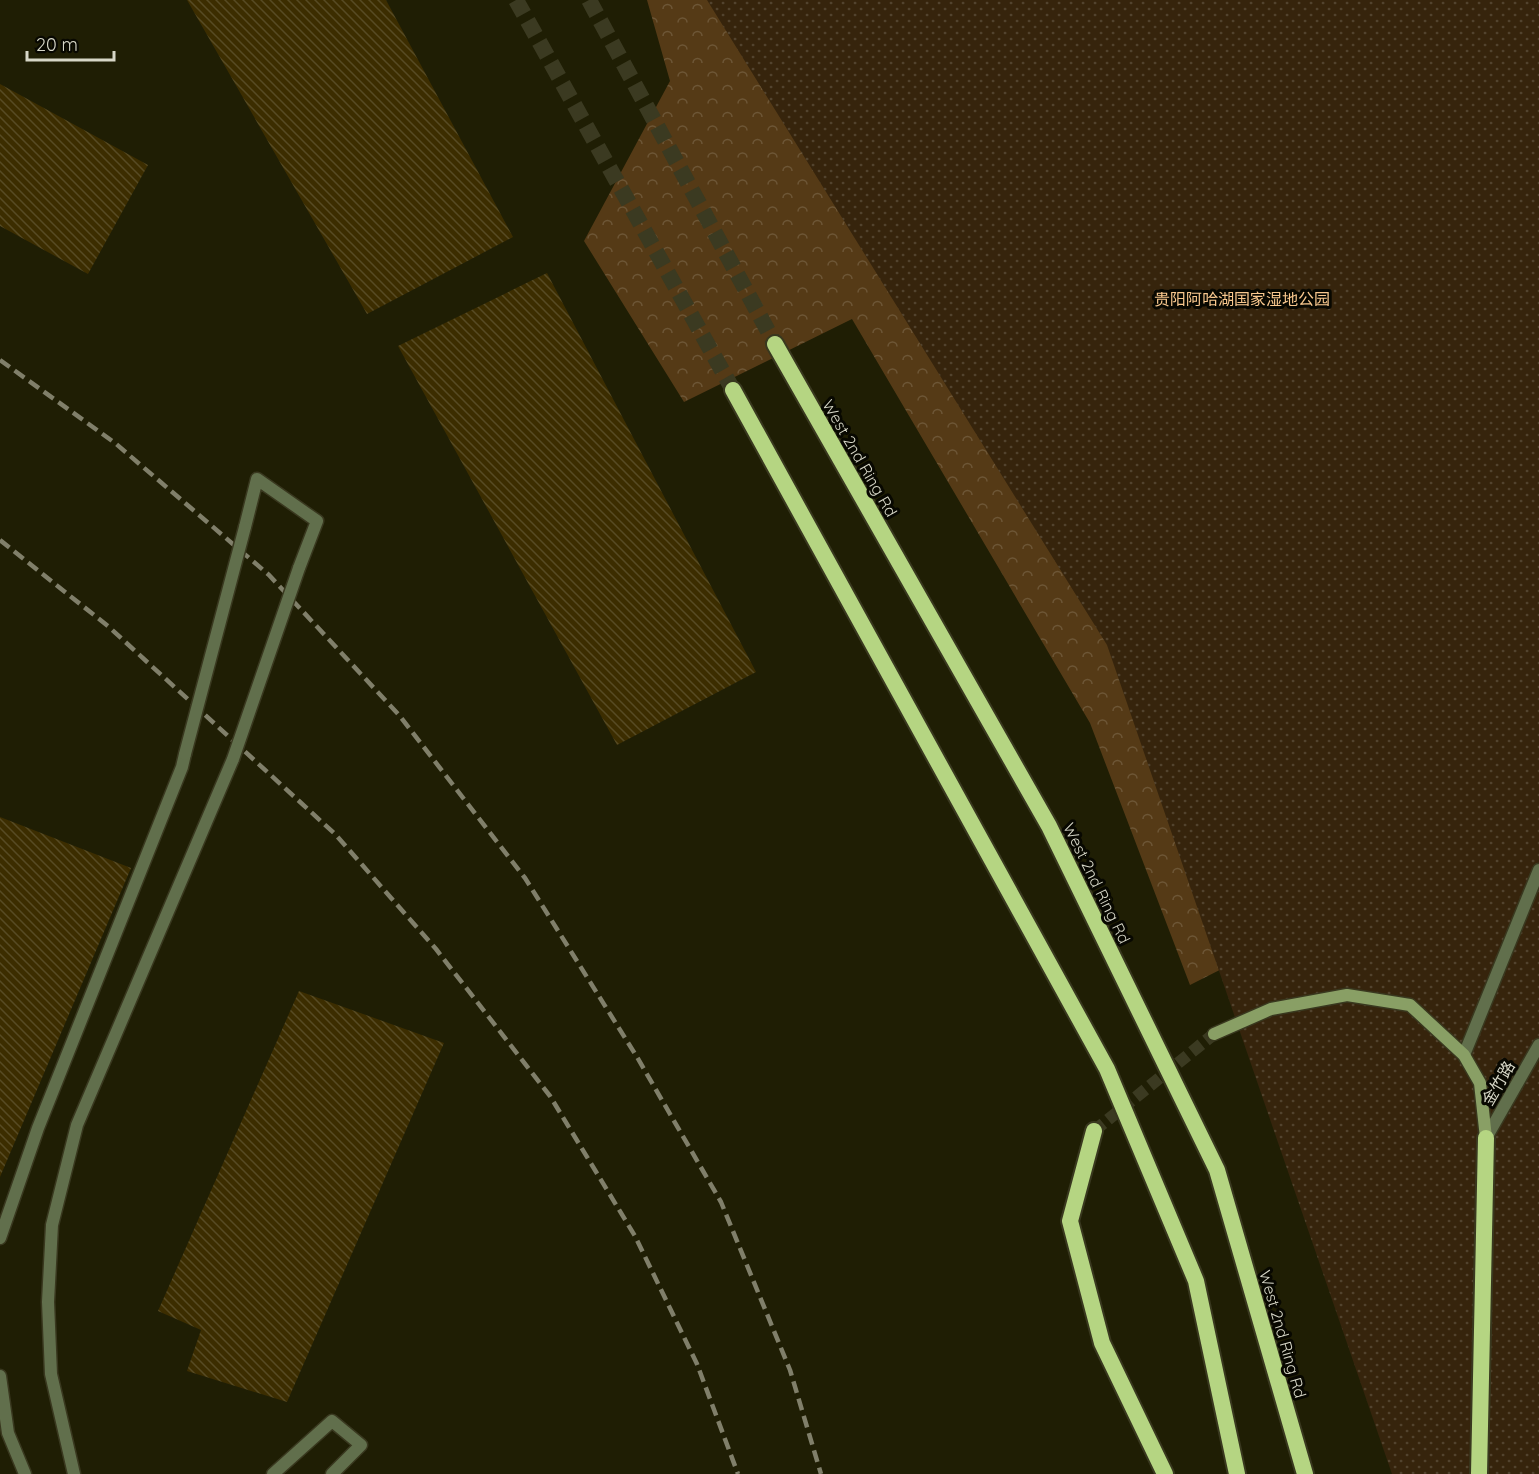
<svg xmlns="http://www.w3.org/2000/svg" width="1539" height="1474" viewBox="0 0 1539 1474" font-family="Quicksand,'Noto Sans SC',sans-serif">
<defs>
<pattern id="forest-crowns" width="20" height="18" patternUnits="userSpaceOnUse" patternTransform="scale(1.5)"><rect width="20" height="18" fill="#553a16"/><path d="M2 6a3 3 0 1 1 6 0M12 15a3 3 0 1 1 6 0" fill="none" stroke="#6d5636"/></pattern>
<pattern id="park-dots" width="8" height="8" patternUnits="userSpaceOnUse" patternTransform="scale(1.5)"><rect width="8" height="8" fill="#36240c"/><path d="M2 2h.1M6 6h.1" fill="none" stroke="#52432e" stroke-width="1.8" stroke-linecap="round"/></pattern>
<pattern id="building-back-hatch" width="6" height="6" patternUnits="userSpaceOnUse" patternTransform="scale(1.5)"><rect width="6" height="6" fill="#3c2d00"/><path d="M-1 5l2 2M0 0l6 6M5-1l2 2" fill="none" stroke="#574b24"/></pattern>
</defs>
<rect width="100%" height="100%" fill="#1f1e04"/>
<path fill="url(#forest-crowns)" d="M647 0H1539L1279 940 1190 985 1090 723 852 319 684 402 584 241 670 81Z"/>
<path fill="url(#park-dots)" d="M707 0H1539V1474H1392L1107 645Z"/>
<path fill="url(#building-back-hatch)" d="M187 0H386L513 237 367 314Z
M0 84 148 165 88 274 0 226Z
M547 273 756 672 617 745 398 346Z
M0 817 131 868 0 1177Z
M299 991 444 1043 287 1402 187 1371 201 1330 158 1311Z"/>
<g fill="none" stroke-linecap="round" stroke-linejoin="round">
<path stroke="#3b3a21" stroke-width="12" stroke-dasharray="12 6" stroke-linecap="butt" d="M1094 1131 1214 1034"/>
<path stroke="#3b3a21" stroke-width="16" stroke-dasharray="16 8" stroke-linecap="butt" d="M516 0 733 390
M589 0 775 344"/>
<defs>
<path id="service" d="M1464 1055 1539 870"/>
<path id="minor" d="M245 527 257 479 317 521 299 568
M1486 1138 1539 1045
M0 1238 38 1128 182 767 185 754
M0 1376 8 1433 25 1474
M74 1474 51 1374 48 1302 52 1225 77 1125 233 759
M273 1474 332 1421 361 1445 332 1474"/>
<path id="secondary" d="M1214 1034 1271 1009 1347 995 1410 1005 1464 1055 1480 1083 1486 1138"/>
<path id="trunk" d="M775 344 1049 826 1217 1170 1305 1474
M733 390 1107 1069 1196 1281 1237 1474
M1094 1131 1070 1221 1102 1343 1165 1474
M1479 1474 1486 1138"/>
</defs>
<use href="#service" stroke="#39381f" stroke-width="15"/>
<use href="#minor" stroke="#39381f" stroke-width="15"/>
<use href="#secondary" stroke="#39381f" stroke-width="15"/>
<use href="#trunk" stroke="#39381f" stroke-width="20"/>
<use href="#service" stroke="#616f4c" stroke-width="12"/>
<use href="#minor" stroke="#616f4c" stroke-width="12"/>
<use href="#secondary" stroke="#899f65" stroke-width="12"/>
<use href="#trunk" stroke="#b5d582" stroke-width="16"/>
<path stroke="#807f6a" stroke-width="4.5" stroke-dasharray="12 6" stroke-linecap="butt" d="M0 360 115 443 269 575 399 715 525 878 637 1057 721 1202 790 1370 821 1474
M0 540 109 627 335 834 436 949 550 1096 635 1236 697 1364 738 1474"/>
<defs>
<path id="minor-bridge" d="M185 754 245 527
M233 759 299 568"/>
</defs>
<use href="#minor-bridge" stroke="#39381f" stroke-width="15" stroke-linecap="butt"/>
<use href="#minor-bridge" stroke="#616f4c" stroke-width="12"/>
</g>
<g text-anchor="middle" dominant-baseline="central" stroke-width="6" stroke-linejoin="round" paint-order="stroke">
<g font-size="16" fill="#f9c88e" stroke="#080801">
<text x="1242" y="299">贵阳阿哈湖国家湿地公园</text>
</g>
<g font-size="16" fill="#d7d7c7" stroke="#080801">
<text transform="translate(860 458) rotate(60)">West 2nd Ring Rd</text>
<text transform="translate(1097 883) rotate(64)">West 2nd Ring Rd</text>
<text transform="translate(1498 1083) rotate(-60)">金竹路</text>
<text transform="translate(1283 1334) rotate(74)">West 2nd Ring Rd</text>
</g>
</g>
<path d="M27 51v9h87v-9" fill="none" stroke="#d7d7c7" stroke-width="3"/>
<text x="36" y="51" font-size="18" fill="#d7d7c7" stroke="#080801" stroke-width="4.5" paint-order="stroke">20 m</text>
</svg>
